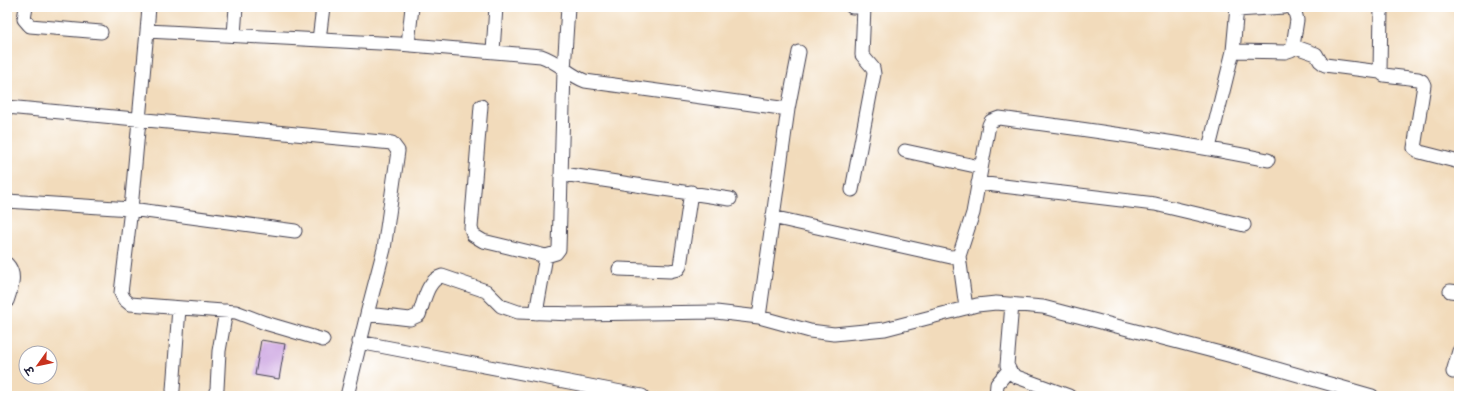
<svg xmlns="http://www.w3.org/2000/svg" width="1466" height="403" viewBox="0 0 1466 403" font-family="Pangolin,'Playpen Sans Deva',sans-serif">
<rect width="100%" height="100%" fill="#fff"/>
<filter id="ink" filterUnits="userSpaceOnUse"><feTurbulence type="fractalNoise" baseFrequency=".025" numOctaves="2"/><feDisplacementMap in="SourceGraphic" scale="8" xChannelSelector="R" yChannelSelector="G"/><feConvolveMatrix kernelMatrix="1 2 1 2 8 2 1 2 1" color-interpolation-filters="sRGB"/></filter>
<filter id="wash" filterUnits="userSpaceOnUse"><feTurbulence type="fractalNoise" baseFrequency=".012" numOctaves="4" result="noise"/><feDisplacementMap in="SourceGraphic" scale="16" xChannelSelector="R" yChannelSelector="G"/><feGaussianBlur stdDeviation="0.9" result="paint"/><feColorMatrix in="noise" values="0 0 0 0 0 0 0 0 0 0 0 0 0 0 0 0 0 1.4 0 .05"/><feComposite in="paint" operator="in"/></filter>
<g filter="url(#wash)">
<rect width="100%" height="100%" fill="#f2dbbb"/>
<g id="blocks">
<path fill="#c99fdf" d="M261 340 285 344 279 379 255 375Z"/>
</g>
</g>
<g filter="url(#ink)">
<use href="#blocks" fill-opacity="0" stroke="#413e4e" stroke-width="1"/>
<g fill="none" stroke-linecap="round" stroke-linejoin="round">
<defs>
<path id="street" d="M26 7 24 19 30 26 101 32
M149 7 147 31 399 44 541 56C557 61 569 75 585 81L788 109
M1381 7 1380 72 1384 75 1418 79 1422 81 1424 85 1414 148 1420 152 1459 162
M1237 10 1285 7
M234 35 236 7
M319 40 323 7
M408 44 412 7
M1293 46 1316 54 1320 61 1325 65 1380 72
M493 51 496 7
M1233 51 1285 52 1291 50 1293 46 1297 20 1294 8 1289 7
M481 106 471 228 473 235 483 241 546 256 556 253 559 249 564 70 568 7
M7 107 392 143 398 151 384 249 367 314
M1209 148 1233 51 1237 7
M905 151 980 167
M563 174 730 199
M978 183 1155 204 1244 225
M852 190 874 74 873 68 862 55 864 7H852
M7 201 131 209 147 31
M772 217 951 257 959 256 973 213 989 125 991 121 999 118C1090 130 1179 142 1268 160
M295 231 131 209 121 293 124 299 130 304 236 312 265 323 323 340
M959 256 966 308
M7 264C17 274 11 289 7 301
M619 269 670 271 678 269 680 266 691 192
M1450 291 1459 292
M1012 304 1007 365 1011 373 1017 377 1069 396
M536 313 546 256
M759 317 788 109 799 52
M359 342 642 396
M1453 372 1459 351
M173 390 179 308
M214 396 217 389 219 351 226 311
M347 396 367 314 410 319 419 315C424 302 427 280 442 276L486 291 501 306 518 312 574 314 716 312 759 317 810 331 834 334 885 329 977 305 996 303 1043 307 1232 356 1372 396
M996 396 997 384 1009 370"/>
</defs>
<use href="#street" stroke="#413e4e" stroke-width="15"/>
<use href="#street" stroke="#fff" stroke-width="13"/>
</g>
</g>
<rect width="1466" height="403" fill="none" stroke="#fff" stroke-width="24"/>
<g transform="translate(38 365) rotate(237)"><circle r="19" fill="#ffffff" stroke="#a7a7b1"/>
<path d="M0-3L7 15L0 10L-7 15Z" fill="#c8321e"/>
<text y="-6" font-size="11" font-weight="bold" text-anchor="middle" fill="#22223b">उ</text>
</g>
</svg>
